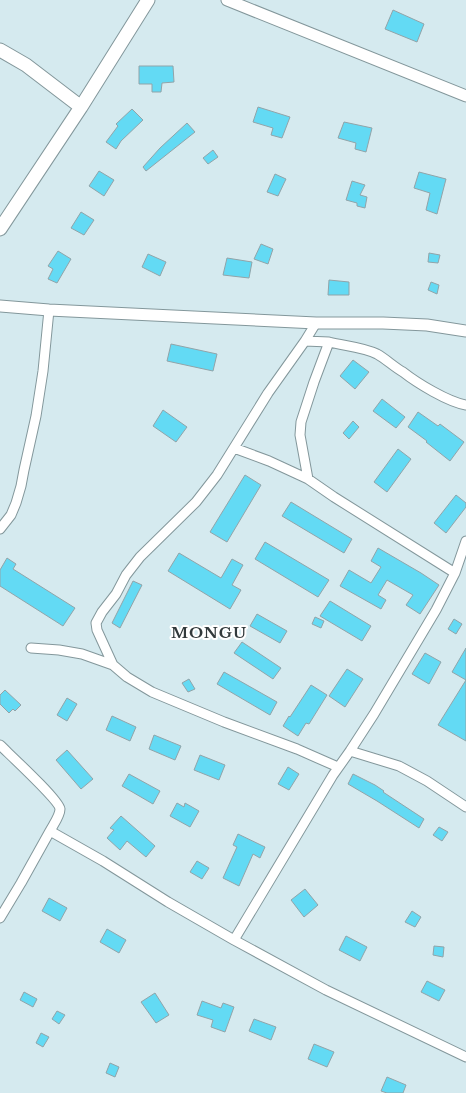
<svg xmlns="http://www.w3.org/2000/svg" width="466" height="1093" viewBox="0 0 466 1093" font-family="'Libre Baskerville',serif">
<rect width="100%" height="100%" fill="#d5eaef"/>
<path fill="#63daf4" stroke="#91a4a9" d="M393 10 424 24 417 42 385 29Z
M139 66H173L174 82 162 83 161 92H152V84H139Z
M258 107 290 117 282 138 271 135 273 128 253 122Z
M132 109 143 120 121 141 116 149 106 142 118 126 116 124Z
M344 122 372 128 366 152 355 149 356 143 338 138Z
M187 123 195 132 146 171 143 167 160 148Z
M213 150 218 157 208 164 203 158Z
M99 171 114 180 104 196 89 186Z
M419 172 446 179 437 214 426 210 430 193 414 188Z
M275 174 286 179 278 196 267 192Z
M352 181 365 185 360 195 367 197 365 208 357 206V203L346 200Z
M81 212 94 220 84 235 71 228Z
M261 244 273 249 268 264 254 259Z
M58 251 71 259 57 283 48 279 53 269 48 266Z
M429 253 440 255 438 263 428 262Z
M148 254 166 262 160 276 142 267Z
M227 258 252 262 249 278 223 275Z
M329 280 349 282V295H328Z
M431 282 439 285 437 294 428 290Z
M171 344 217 354 213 371 167 361Z
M353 360 369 372 355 389 340 376Z
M382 399 405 417 396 428 373 411Z
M163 410 187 427 176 442 153 426Z
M418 412 438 426 440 424 464 442 450 461 426 442 427 441 408 427Z
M353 421 359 427 349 439 343 433Z
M398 449 411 459 387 492 374 482Z
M245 475 261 485 227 542 210 532Z
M456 495 466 503V507L446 533 434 523Z
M291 502 352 539 344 553 282 516Z
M265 542 329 580 318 597 255 559Z
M378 548 421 573 439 585 420 614 406 605 413 595 387 580 378 595 386 600 381 609 340 586 349 570 371 583 381 567 371 561Z
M179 553 221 578 232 559 243 565 232 585 241 590 230 609 168 571Z
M7 558 16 564 13 569 75 608 63 626 0 586V570Z
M133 581 142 585 120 628 112 623Z
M330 601 371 626 362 641 320 616Z
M257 614 287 631 280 643 250 626Z
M315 617 324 621 321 628 312 624Z
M454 619 462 624 456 634 448 629Z
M242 642 281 668 273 679 234 653Z
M466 648V741L438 725 466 680 452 672Z
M425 653 441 662 429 684 412 674Z
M347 669 363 679 345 707 329 696Z
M224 672 277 702 270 715 217 684Z
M189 679 195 689 188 692 182 683Z
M311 685 327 695 309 724 306 723 298 736 283 726 289 716 290 717Z
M5 690 21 705 15 711 13 709 9 713 0 704V695Z
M67 698 77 704 67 721 57 715Z
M112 716 136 727 130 741 106 730Z
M154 735 181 746 175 760 149 749Z
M67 750 93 779 81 789 56 760Z
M200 755 225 765 219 780 194 770Z
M288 767 299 774 289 790 278 784Z
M129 774 160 791 153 804 122 786Z
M353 774 375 785 384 791 383 792 424 819 419 828 377 801 348 784Z
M177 803 184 807 185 803 199 811 190 827 170 816Z
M121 816 155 846 146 857 127 841 120 850 107 838 114 830 110 828Z
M439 827 448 832 442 841 433 835Z
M238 834 265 847 260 858 253 854 239 886 223 878 237 847 233 845Z
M197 861 209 868 202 879 190 872Z
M305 889 318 905 304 917 291 900Z
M49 898 67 908 60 921 42 911Z
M412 911 421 917 415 927 405 922Z
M107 929 126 940 119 953 100 942Z
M346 936 367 947 360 961 339 950Z
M434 946 444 947 443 957 433 955Z
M427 981 445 990 439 1001 421 992Z
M24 992 37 999 33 1007 20 1000Z
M155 993 169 1015 156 1023 141 1002Z
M202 1001 221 1008 223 1003 234 1007 225 1032 211 1027 213 1020 197 1015Z
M57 1011 65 1015 59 1024 52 1019Z
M254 1019 276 1027 271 1040 249 1031Z
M41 1033 49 1037 43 1047 36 1043Z
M314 1044 334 1052 327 1067 308 1059Z
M110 1063 119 1067 115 1077 106 1073Z
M387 1077 406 1085 403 1093H387L381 1091Z"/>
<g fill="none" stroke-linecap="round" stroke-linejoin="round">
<defs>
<path id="minor" d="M305 341 329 342 314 382 301 422 300 435 308 479
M329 342C345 346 363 347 377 354 386 359 394 367 403 372 417 383 448 402 466 405
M234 448 269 461 308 479 334 497 455 573
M0 529 11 515 16 503 21 486 24 470 36 416 43 371 49 310
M31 648 59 650 82 654 113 665 127 677 152 692 224 722 297 749 338 767
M113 665 97 630 96 623 102 612 116 594 126 575 140 557 196 502 217 475 268 393 305 341 316 323
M0 745C9 754 59 800 60 809 60 816 53 825 50 831L103 861 168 902 234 940 326 990 466 1057
M350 751 399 766 427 781 466 807
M0 918 21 883 50 831
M234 940 333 775 350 751 374 714 436 610 455 573 466 541"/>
<path id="tertiary" d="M227 0 466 96
M0 306 49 310 316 323H383L427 325 466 331"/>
<path id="secondary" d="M0 50 26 65 81 107
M0 229 81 107 148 0"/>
</defs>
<use href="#minor" stroke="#83979b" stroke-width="11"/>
<use href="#tertiary" stroke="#83979b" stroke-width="13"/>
<use href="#secondary" stroke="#83979b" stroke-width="15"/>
<use href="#minor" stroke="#fff" stroke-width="9"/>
<use href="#tertiary" stroke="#fff" stroke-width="11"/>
<use href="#secondary" stroke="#fff" stroke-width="13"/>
</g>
<g text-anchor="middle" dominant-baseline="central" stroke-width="4" stroke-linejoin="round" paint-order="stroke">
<g font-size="15" font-weight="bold" letter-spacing="1" fill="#323a3c" stroke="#fff">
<text x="209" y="632">MONGU</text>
</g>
</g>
</svg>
